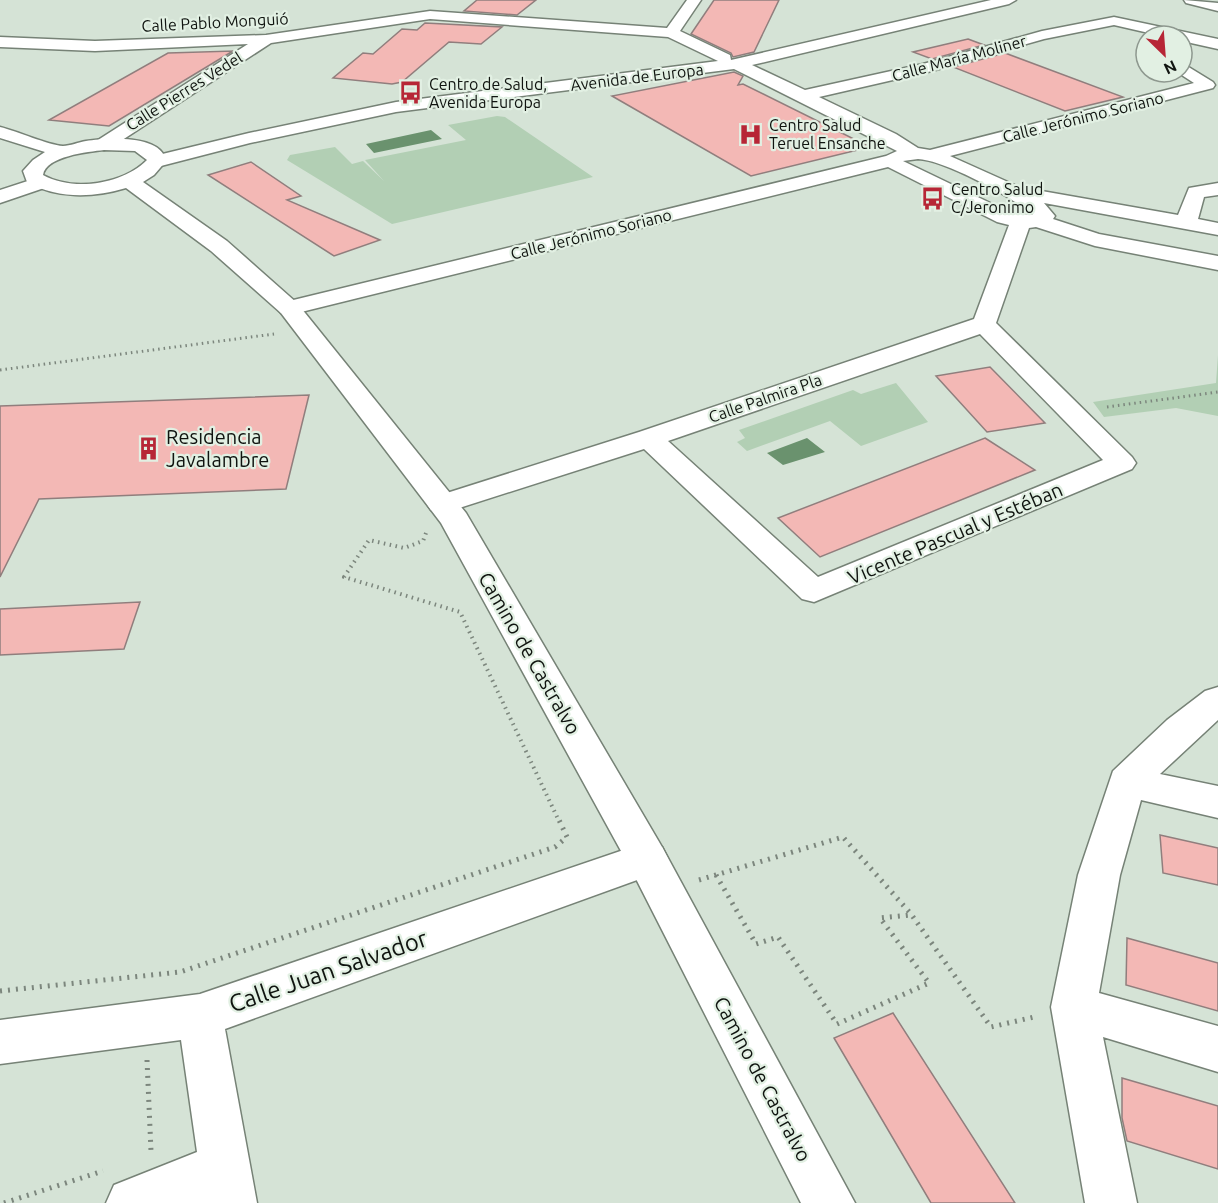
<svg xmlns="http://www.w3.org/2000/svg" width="1218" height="1203" viewBox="0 0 1218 1203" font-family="Ubuntu,sans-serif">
<rect width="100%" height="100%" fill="#d5e3d6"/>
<path fill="#b2cfb4" d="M497 116 505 117 593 177 392 224 287 160 290 155 335 147 352 164 363 161 384 181 365 160 466 140 448 125Z
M1218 355V416L1176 408 1104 417 1093 402 1216 383Z
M896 383 928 422 861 446 830 421 747 451 737 442 745 438 739 430 853 390 861 394Z"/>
<path fill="#6a926e" d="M431 130 442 139 374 153 366 144Z
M807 438 825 452 783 465 767 453Z"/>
<path fill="#f3b8b5" stroke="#907e7d" stroke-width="1.5" d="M477 0H536L517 15 464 11Z
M714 0H779L754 52 733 57 731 53 691 34Z
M425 23 502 27 481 44 449 42 402 82 392 84 333 78 363 53 373 54 402 29 417 30Z
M968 39 984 45 932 59 913 52Z
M233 51 109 126 49 120 168 53Z
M1005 53 1123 97 1065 111 953 67Z
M734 72 743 76 738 85 743 84 870 147 751 176 612 96Z
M251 162 301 196 287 200 380 240 334 256 208 175Z
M990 367 1045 423 987 432 936 376Z
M309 395 286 489 39 499 0 577V406Z
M985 438 1035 470 820 557 778 518Z
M140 602 124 649 0 655V609Z
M1160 835 1218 848V885L1163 873Z
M1127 938 1218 963V1011L1126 985Z
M893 1013 1015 1203H931L834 1038Z
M1122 1078 1218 1106V1169L1127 1141 1122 1118Z"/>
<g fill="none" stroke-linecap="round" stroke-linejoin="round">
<defs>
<path id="minor" d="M687 0H701L680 31 730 55 731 60 991 0H1016L1009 4 752 65 805 90 923 64 1042 31 1114 17 1218 39V49L1182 41V36H1162L1114 25 1044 39 932 71 819 97 896 134 918 148 930 150 1194 83 1177 72H1182V63L1213 82 1215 85 1213 88 950 156 1019 187 1178 215 1189 188 1218 183V195L1204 197 1198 219 1218 223V235L1044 203 1055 216 1053 219 1099 234 1218 256V270L1095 246 1036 227 1029 228 996 323 1132 457 1136 463 1132 469 814 602 802 599 644 449 453 510 442 513 431 510 427 504 431 498 639 432 974 319 1009 225 997 222 888 167 289 315 281 313 277 308 281 303 886 156 897 151 734 69 396 112 250 143 157 167 150 165 148 161 150 157 249 133 396 102 718 61 668 37 430 19 271 43 110 148 104 150 95 144 98 140 248 44 95 51 0 47V37L95 41 266 35 430 11 667 28ZM918 159C944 160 1013 197 1033 215L1011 213 903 161ZM980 334 1103 460 818 577 668 441Z
M1184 0 1218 3V11L1186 3Z
M40 177 50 183 47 187 0 203V190Z
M1218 687V720L1160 774 1218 786V818L1141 800 1120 875 1099 993 1218 1026V1072L1103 1037 1137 1203H1085L1051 1007 1078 875 1113 771 1167 720 1205 691Z
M647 842 662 847 668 859 662 871 225 1029 257 1203H106L114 1185 197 1152 181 1040 0 1064V1020L200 994Z"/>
<path id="tertiary" d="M0 127C17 131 48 145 63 146 70 146 79 142 86 141 107 138 161 134 166 161L154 175 143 182 227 241 297 303 466 513 662 847 855 1203H801L632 871 441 523 281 313 211 251 126 188C93 198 57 199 27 182L23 171 33 160 45 152 0 138ZM104 150 135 151 147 160C123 184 74 192 43 175 46 156 88 152 104 150Z"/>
</defs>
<use href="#minor" stroke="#768276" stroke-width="3"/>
<use href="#tertiary" stroke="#768276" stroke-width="3"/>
<path stroke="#7c867d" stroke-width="3" stroke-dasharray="1.5 4" stroke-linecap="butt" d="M0 370 274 334
M1107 407 1218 392"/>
<path stroke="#7c867d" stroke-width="4" stroke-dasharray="1.5 4.5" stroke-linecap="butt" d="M426 533 423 541 404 548 369 540 344 577 460 612 559 821"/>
<path stroke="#7c867d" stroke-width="5" stroke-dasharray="2 6" stroke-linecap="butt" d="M716 875 756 944 778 937 837 1024 929 983 880 918 910 915
M699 880 843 837 911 914 991 1027 1034 1017
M0 991 180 972 555 847 567 837 559 820
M147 1060 151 1151
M4 1203 103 1171"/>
<use href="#minor" fill="#fff" fill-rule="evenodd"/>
<use href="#tertiary" fill="#fff" fill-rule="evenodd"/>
</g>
<defs>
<symbol id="bus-bare" viewBox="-9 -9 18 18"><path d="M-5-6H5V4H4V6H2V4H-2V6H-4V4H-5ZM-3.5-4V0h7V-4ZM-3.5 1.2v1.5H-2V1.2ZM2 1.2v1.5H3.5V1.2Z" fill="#b72636" stroke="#e2f0e3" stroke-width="2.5" paint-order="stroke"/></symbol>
<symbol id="hospital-bare" viewBox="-9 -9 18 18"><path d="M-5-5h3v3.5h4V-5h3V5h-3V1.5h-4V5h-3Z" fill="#b72636" stroke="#e2f0e3" stroke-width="2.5" paint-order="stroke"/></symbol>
<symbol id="building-bare" viewBox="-9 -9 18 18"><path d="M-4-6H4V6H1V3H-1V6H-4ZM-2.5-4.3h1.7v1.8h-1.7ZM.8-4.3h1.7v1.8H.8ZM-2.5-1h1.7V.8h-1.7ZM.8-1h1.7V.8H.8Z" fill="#b72636" stroke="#e2f0e3" stroke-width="2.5" paint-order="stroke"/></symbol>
</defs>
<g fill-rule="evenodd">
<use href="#bus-bare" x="394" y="76" width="33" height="33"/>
<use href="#hospital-bare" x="734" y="118" width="33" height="33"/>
<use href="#bus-bare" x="916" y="182" width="33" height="33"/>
<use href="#building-bare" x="132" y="432" width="33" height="33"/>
</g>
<g text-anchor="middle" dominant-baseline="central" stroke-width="4.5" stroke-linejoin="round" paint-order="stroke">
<g font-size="16" fill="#101410" stroke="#e2f0e3">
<text transform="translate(215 22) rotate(-3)">Calle Pablo Monguió</text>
<text transform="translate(959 58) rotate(-15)">Calle María Moliner</text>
<text transform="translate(637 77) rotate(-7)">Avenida de Europa</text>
<text transform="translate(184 91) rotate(-32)">Calle Pierres Vedel</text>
<text transform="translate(1083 117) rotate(-14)">Calle Jerónimo Soriano</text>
<text transform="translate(591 234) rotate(-14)">Calle Jerónimo Soriano</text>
<text transform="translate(765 398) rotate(-19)">Calle Palmira Pla</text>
</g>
<g font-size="16" fill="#101410" stroke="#e2f0e3" text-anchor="start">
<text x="429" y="84">Centro de Salud,<tspan x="429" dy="18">Avenida Europa</tspan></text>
<text x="769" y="125">Centro Salud<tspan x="769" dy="18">Teruel Ensanche</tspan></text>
<text x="951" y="189">Centro Salud<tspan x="951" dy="18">C/Jeronimo</tspan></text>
</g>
<g font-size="20" fill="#101410" stroke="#e2f0e3" text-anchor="start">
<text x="166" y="436">Residencia<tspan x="166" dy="23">Javalambre</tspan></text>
</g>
<g font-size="20" fill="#101410" stroke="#e2f0e3">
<text transform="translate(955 533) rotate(-23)">Vicente Pascual y Estéban</text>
<text transform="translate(530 653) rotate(60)">Camino de Castralvo</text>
<text transform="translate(763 1079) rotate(62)">Camino de Castralvo</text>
</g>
<g font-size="24" fill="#101410" stroke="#e2f0e3">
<text transform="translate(328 971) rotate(-19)">Calle Juan Salvador</text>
</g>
</g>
<g transform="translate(1164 54) rotate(155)"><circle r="28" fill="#e2f0e3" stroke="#8e988f" stroke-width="1.5"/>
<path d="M0-4.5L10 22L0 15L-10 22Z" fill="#b72636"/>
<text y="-9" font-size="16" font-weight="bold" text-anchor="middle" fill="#101410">N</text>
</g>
</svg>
